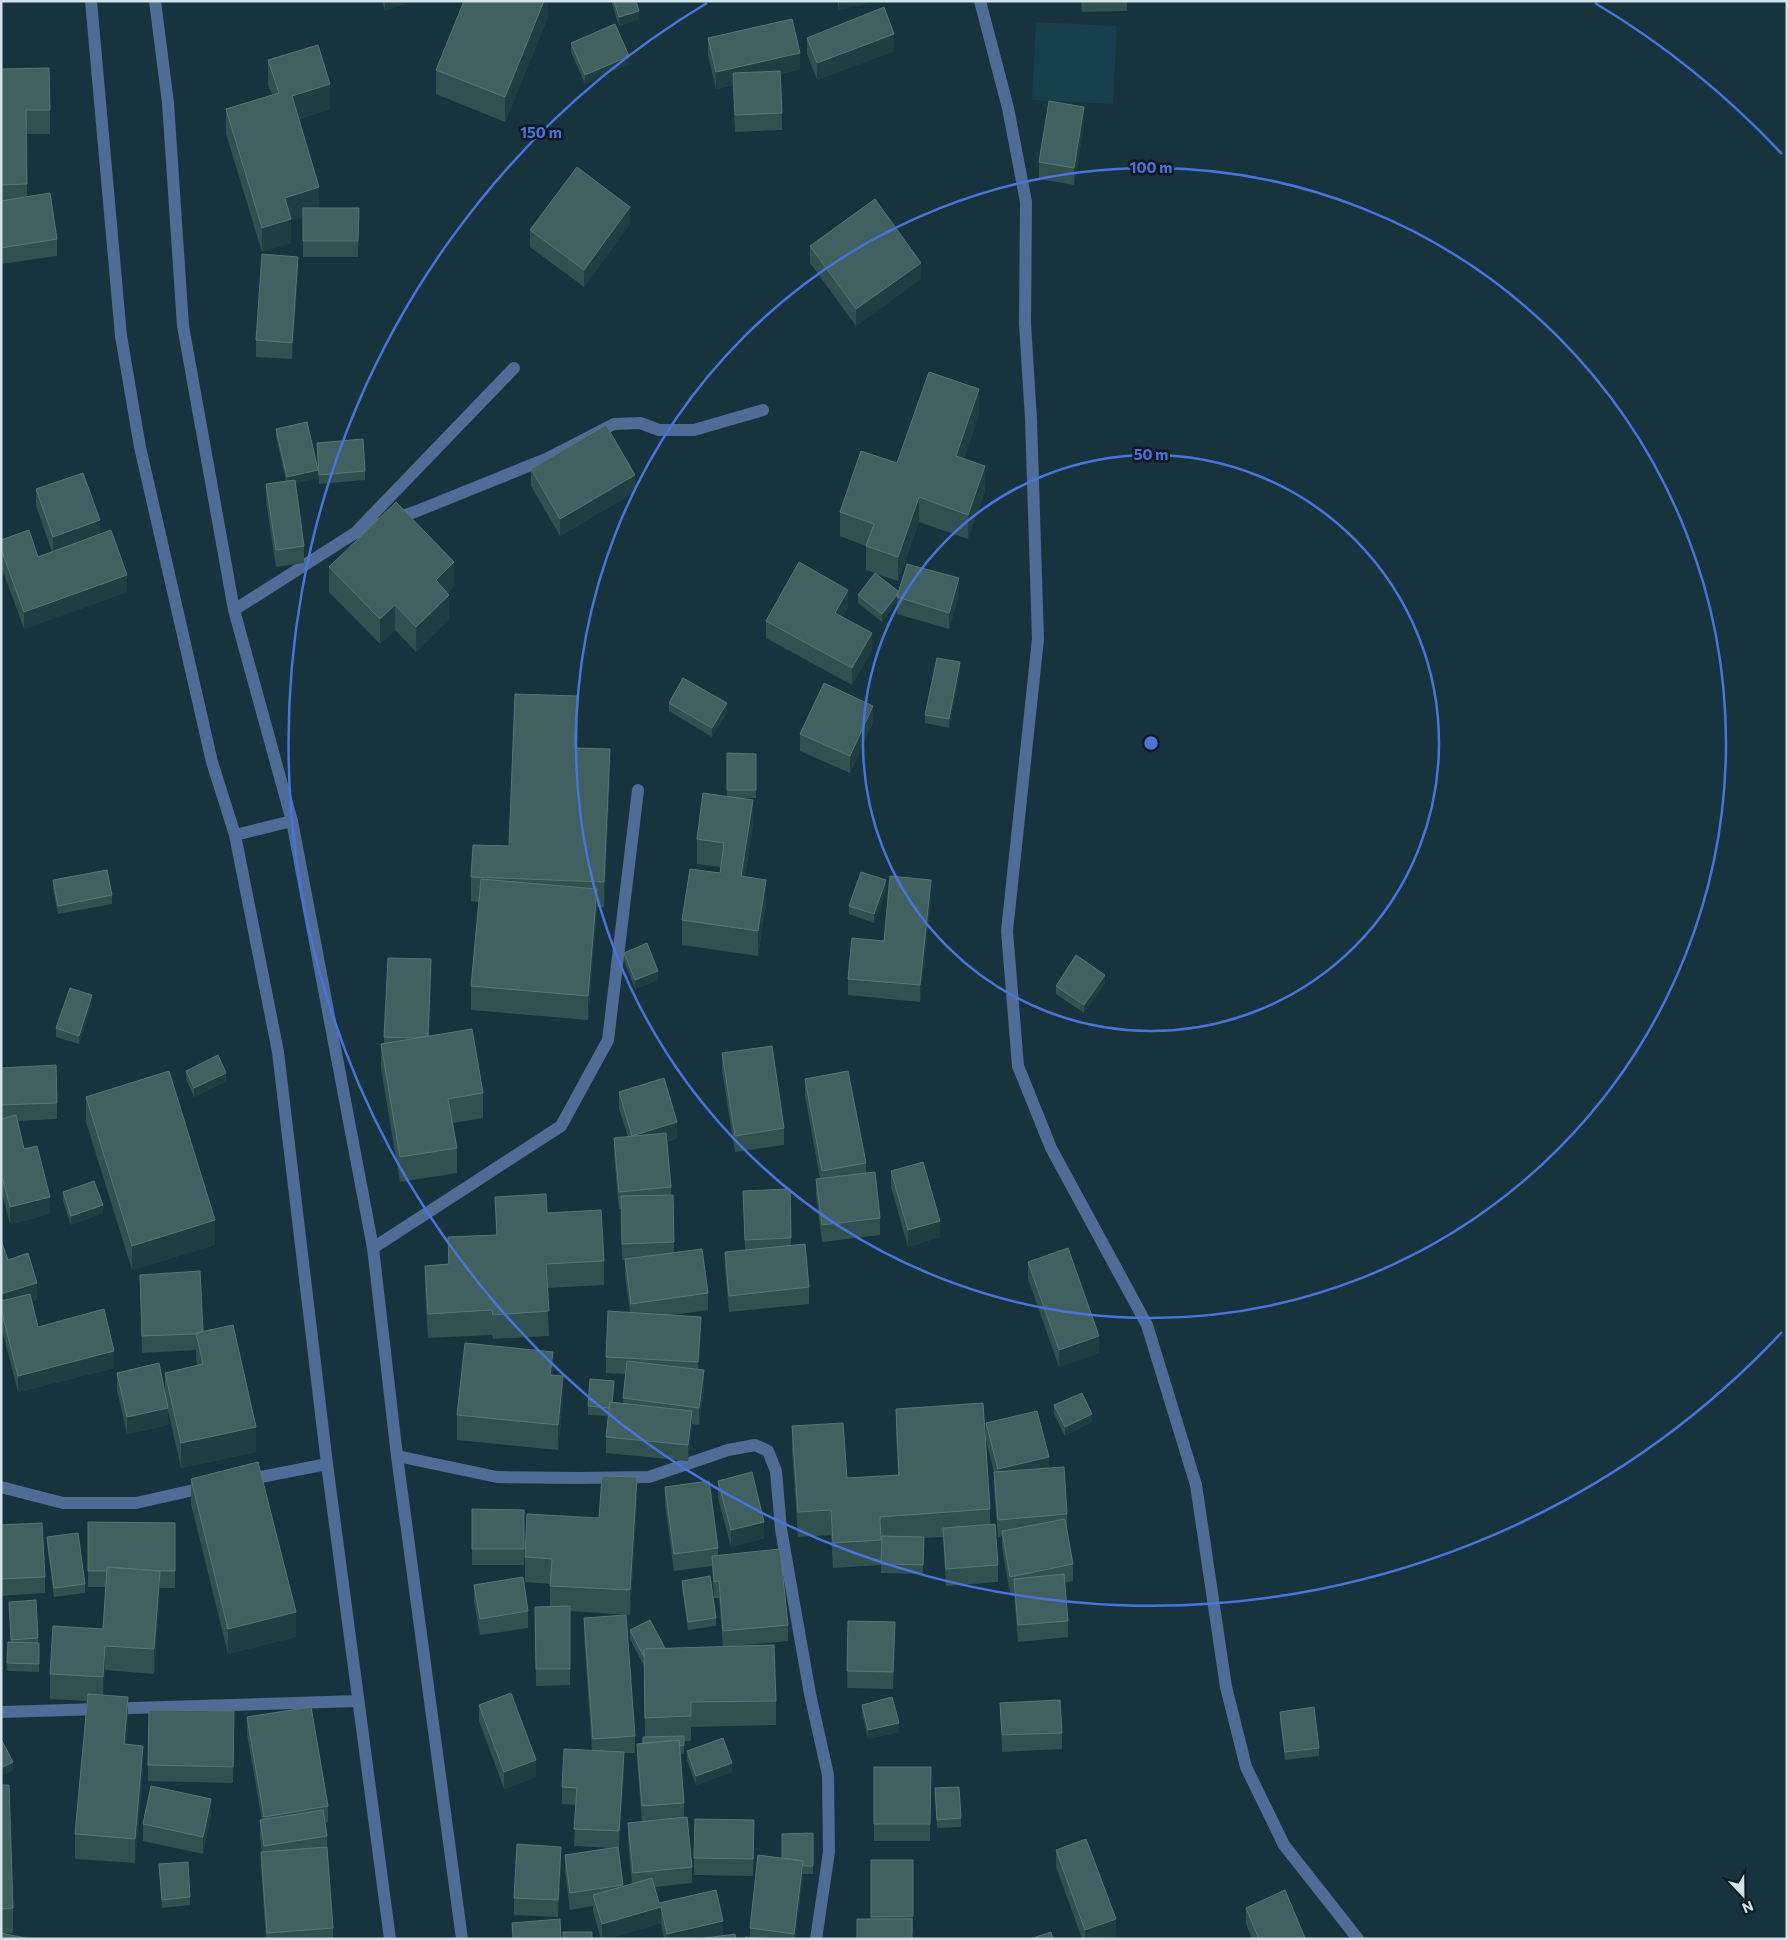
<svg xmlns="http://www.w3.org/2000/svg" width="1788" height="1940" viewBox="0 0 1788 1940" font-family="Commissioner,sans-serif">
<rect width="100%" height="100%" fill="#16333e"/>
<path fill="#173f4c" d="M1036 22 1117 26 1113 104 1032 100Z"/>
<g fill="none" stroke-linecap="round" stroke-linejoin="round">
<path stroke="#4e6c96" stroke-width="12" d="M91 1 121 336 140 447 212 762 235 835 278 1052 327 1464 390 1939
M155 1 168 103 183 326 234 610 292 821 373 1248 397 1456 462 1939
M980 1 1008 108 1026 202 1025 324 1031 419 1038 639 1007 931 1018 1066 1051 1148 1147 1325 1196 1485 1226 1687 1246 1767 1284 1845 1358 1939
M357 531 514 368
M234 610 355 533 417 511 546 459 614 424 640 423 659 430H694L763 410
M235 835 292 821
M373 1248 561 1126 608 1040 638 790
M397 1456 497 1477 577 1478 649 1477 728 1450 755 1445 768 1451 776 1471 781 1529 810 1694 828 1775 829 1852 816 1939
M246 1480 327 1464
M1 1487 63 1503H136L207 1487
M1 1712 358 1701"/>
</g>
<path fill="#305150" d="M382 1H412L385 11Z
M548 1V17L505 122 436 94V70Z
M611 1H636L639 19 619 26Z
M837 1H873L839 10Z
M1081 1H1127V11L1082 12Z
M708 38 800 69 781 74 782 130 735 132 733 85 716 89 708 55Z
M807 38 894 51 817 80 807 54Z
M571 43 629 64 585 84 571 52Z
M268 60 330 109 299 119 319 208H359L358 257H303V217L291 220V243L262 252 226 134V109L272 95 268 85Z
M1 69 50 110V134H26L27 197 57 239V256L1 264Z
M1084 124 1074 185 1039 179V162Z
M630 224 584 287 530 247V230Z
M810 246 921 279 856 326 810 263Z
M298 273 292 359 256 357V340Z
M979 414 964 458 985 491 968 539 919 522 898 581 876 574 899 592 959 595 949 629 897 614V603L882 622 858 603V595L875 573 866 570V546L840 536V512L897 463Z
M276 429 318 478 295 483 304 546V563L276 567 266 501V484L286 481 276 437Z
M317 443 365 471V480L319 484Z
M531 469 635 492 560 536 531 486Z
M36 489 100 535 127 592 24 629 1 566V540L38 557 52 552 36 506Z
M329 567 454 586 448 593 449 619 416 652 395 630 380 644 329 592Z
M848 607 842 617 872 650 852 685 766 638V621Z
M960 671 949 728 925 723V715Z
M669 703 727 712 712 737 669 711Z
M577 721 575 748 610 774 604 907H597L588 1020 471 1010V986L479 902 471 901V877L509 846Z
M873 722 850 773 800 751V734Z
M727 753 756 754V798H739L753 825 745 876 766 904 758 956 682 945V920L720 873 721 867 697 864V839L727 796Z
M53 880 112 895V904L58 914 53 889Z
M886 889 874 923 849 914V906Z
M931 897 920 1002 848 995V979Z
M624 953 658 980 635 989 624 961Z
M431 976 429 1036 483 1093V1118L453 1123 457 1148V1173L400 1182 381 1069V1044H384V1037Z
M1105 983 1084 1013 1056 994V986Z
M92 1004 79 1044 56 1037V1028Z
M722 1053 784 1128V1145L735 1152 722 1070Z
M1 1068 57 1103V1119L18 1121 24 1149 50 1214 10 1224 2 1194H1Z
M186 1071 226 1081 194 1097 186 1079Z
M805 1079 866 1163V1173L880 1218V1235L822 1242 816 1195V1179L820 1178 805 1096Z
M619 1092 677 1138 667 1142 671 1187V1195H673L674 1253 708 1293V1310L672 1315 701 1333 698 1370 704 1387 699 1425 692 1424 688 1461 606 1453V1437L608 1416 588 1415V1406L614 1390 612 1402 623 1404 625 1374 606 1373V1357L630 1312 625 1276V1260H622L621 1209H619L614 1155V1138L628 1137 619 1109Z
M86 1097 215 1245 132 1270 86 1122Z
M891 1171 940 1237 908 1247 891 1187Z
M790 1189 791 1246 809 1287V1304L729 1312 725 1269V1252L745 1250 743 1191Z
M63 1192 103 1213 71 1225 63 1201Z
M495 1197 547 1213 604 1261V1285L547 1288 549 1336 493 1339 492 1335 428 1338 425 1290V1266L448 1264V1237L496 1235Z
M1 1240 8 1260 37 1300 31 1301 38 1327 114 1368 18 1392 1 1326Z
M1028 1262 1099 1353 1059 1367 1028 1279Z
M140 1275 203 1331 256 1452 181 1468 168 1411V1425L127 1434 117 1390V1373L165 1394V1373L197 1365 196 1358V1350L142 1353Z
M553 1375 563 1401 558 1450 457 1440V1415Z
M1054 1405 1092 1422 1065 1436 1054 1414Z
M896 1409 990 1509V1524L998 1565V1582L946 1586 943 1537 924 1538 923 1574 881 1573 882 1541H881V1565L833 1568 831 1535 798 1537 792 1451V1426L847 1478 898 1475 896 1433Z
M986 1423 1049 1468 1067 1514V1531L1073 1564V1581L1064 1583 1068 1621V1637L1018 1642 1014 1593H1010L1002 1548V1536L998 1537 994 1489V1472L986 1440Z
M191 1479 296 1637 228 1654 191 1504Z
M718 1481 764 1538 731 1547 718 1498Z
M665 1487 718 1548V1555L788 1625V1641L734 1646 776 1701V1725L691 1727V1741H684V1754H681L684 1803V1817L692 1867V1883L655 1887 659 1903 723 1936 736 1939H664L661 1923 607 1939H601L593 1911V1906L570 1910 565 1871V1855L612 1848 574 1846 576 1805 562 1804V1787L592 1751 584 1635V1618L635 1736V1753H624V1769L619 1848H618L623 1886 632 1884 628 1840V1823L642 1822 637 1760V1744L643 1743 645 1737 644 1666 630 1639V1630L665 1648 723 1647 719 1598H714L712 1566 674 1571 665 1504Z
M637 1502 630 1615 570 1611V1685L536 1686 535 1607 550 1606V1584L525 1582V1557L599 1518Z
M472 1509 524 1510V1565H472Z
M88 1522 175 1523V1588H160L154 1674 105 1670 103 1695 128 1722 126 1745 143 1771 135 1863 75 1859V1834L87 1701 50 1699V1674L103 1629 106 1587H88Z
M1 1525 45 1577V1593L1 1596Z
M47 1537 85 1584V1593L54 1597 47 1545Z
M682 1581 716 1618V1626L688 1630 682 1589Z
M474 1585 528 1611V1628L480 1635 474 1601Z
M9 1602 38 1638V1643H39V1672L7 1671V1663L11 1642Z
M848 1621 895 1639 893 1689 847 1688Z
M1000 1703 1062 1733V1749L1002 1752Z
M479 1705 536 1777 504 1789 479 1721Z
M862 1705 899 1732 868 1739 862 1713Z
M1280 1712 1319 1748V1756L1285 1760 1280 1720Z
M247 1717 328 1806V1822L325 1823 327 1836V1848L333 1928V1939H266L261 1869V1852H262L260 1837V1820H262L247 1734Z
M234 1728 233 1783 148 1781V1765Z
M687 1751 732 1772 696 1785 687 1760Z
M874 1767H931L930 1841H874Z
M1 1785 13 1908V1933H4L1 1939Z
M935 1788 961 1818V1827L937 1828Z
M211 1815 203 1854 143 1841V1824Z
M813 1833V1874H803L795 1939H745L750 1937V1928Z
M754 1837 753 1876 694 1875V1858Z
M1056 1850 1116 1936 1107 1939H1082L1056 1867Z
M871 1860H913V1933L871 1919Z
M159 1864 190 1897V1905L162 1908Z
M561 1864 558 1917 514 1915V1898Z
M1246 1908 1305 1939H1252L1246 1924Z"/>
<path fill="#1e3e42" d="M385 1H412L385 11Z
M544 1H548V17L505 122V97Z
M839 1H873L839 10Z
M639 11V19L619 26V17Z
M894 34V51L817 80V63Z
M800 53V69L734 85 733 73V85L716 89V72Z
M629 56V64L585 84V75Z
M330 84V109L292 121V96Z
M1084 107V124L1074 185V168Z
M319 187V212L291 220V243L262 252V228L285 198Z
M630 207V224L584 287V270Z
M298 257V273L292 359V343Z
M921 263V279L856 326V309Z
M979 389V414L956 480V456Z
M985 466V491L968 539V515Z
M318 470V478L287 485V477Z
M635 475V492L560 536V519Z
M919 497V522L898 581V557Z
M100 520V537L53 554V537Z
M454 562V586L436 605V580Z
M127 575V592L24 629V612Z
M959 578V595L949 629V613Z
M848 590V607L835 629V613Z
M899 592 897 597V603L882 622V614Z
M449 595V619L416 652V627Z
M395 605V630L380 644V619Z
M872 633V650L852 685V668Z
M960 662V671L949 728V719Z
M577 696V721L574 772V748Z
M727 703V712L712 737V728Z
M873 706V722L850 773V756Z
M610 749V774L604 907V882Z
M753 800V825L741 901V876Z
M766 880V904L758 956V931Z
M886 880V889L874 923V914Z
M931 880V897L920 1002V985Z
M597 889V913L588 1020V996Z
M431 959V976L428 1055V1039Z
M658 971V980L635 989V980Z
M1105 975V983L1084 1013V1005Z
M92 995V1004L79 1044V1036Z
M226 1073V1081L194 1097V1088Z
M677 1122V1138L632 1153V1136Z
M1 1177H2V1194H1Z
M50 1197V1214L10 1224V1207Z
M103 1205V1213L71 1225V1216Z
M215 1220V1245L132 1270V1246Z
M940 1221V1237L908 1247V1230Z
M37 1283V1300L2 1311 1 1294Z
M701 1317V1333L698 1379V1362Z
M1099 1336V1353L1059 1367V1350Z
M114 1351V1368L18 1392V1376Z
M553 1352V1376L550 1375Z
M704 1370V1387L699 1425V1408Z
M563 1376V1401L558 1450V1425Z
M168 1408V1425L127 1434V1417Z
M692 1411V1428L688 1461V1445Z
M1092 1414V1422L1065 1436V1427Z
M256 1427V1452L181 1468V1443Z
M1049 1457V1474L998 1486V1469Z
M637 1477V1502L630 1615V1590Z
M764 1522V1538L731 1547V1530Z
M160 1571V1595L154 1674V1649Z
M296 1612V1637L228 1654V1629Z
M895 1622V1639L893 1689V1672Z
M105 1646V1670L103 1702V1677Z
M128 1697V1722L124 1769V1744Z
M899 1723V1732L868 1739V1730Z
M143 1746V1771L135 1863V1839Z
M624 1752V1769L619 1848V1831Z
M536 1760V1777L504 1789V1772Z
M13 1762V1771L1 1776V1768Z
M732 1763V1772L696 1785V1776Z
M211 1799V1815L203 1854V1837Z
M754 1820V1837L753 1876V1859Z
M561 1847V1864L558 1917V1900Z
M803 1861V1878L795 1939H794Z
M661 1907V1923L607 1939H602V1924Z
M1116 1919V1936L1107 1939H1085V1930Z
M723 1921V1938L719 1939H667V1934Z"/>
<path fill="#416160" stroke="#587576" d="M464 1H544L505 97 436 70Z
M614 1H636L639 11 619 17Z
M884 7 894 34 817 63 807 38Z
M792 19 800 53 716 72 708 38Z
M615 24 629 56 585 75 571 43Z
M318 45 330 84 292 96 319 187 285 198 291 219 262 228 226 109 279 93 268 60Z
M49 68 50 110H26L27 184 1 185V69Z
M780 71 782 113 735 115 733 73Z
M1049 101 1084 107 1074 168 1039 162Z
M577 167 630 207 584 270 530 230Z
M50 193 57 239 1 248V201Z
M875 199 921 263 856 309 810 246Z
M303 208H359L358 241H303Z
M262 254 298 257 292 343 256 340Z
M929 372 979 389 956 456 985 466 968 515 919 497 898 557 866 546 874 524 840 512 861 451 897 463Z
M307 422 318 470 287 477 276 429Z
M606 425 635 475 560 519 531 469Z
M363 439 365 471 319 475 317 443Z
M83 473 100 520 53 537 36 489Z
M295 480 304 546 276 550 266 484Z
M396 502 454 562 436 580 449 595 416 627 395 605 380 619 329 567Z
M29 530 38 557 111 530 127 575 24 612 1 549V540Z
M799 562 848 590 835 613 872 633 852 668 766 621Z
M907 564 959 578 949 613 897 597Z
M875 573 899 592 882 614 858 595Z
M937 658 960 662 949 719 925 715Z
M683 678 727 703 712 728 669 703Z
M824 683 873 706 850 756 800 734Z
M515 694 577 696 574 748 610 749 604 882 471 877 473 845 509 846Z
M727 753 756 754V790H727Z
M703 793 753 800 741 876 766 880 758 931 682 920 690 869 720 873 724 843 697 839Z
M107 870 112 895 58 906 53 880Z
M861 872 886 880 874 914 849 906Z
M890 876 931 880 920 985 848 979 852 938 884 941Z
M481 879 597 889 588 996 471 986Z
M647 943 658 971 635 980 624 953Z
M1076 955 1105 975 1084 1005 1056 986Z
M388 958 431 959 428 1036 416 1038 384 1037Z
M70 988 92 995 79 1036 56 1028Z
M472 1029 483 1093 448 1099 457 1148 400 1157 381 1044Z
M772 1046 784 1128 735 1136 722 1053Z
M218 1055 226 1073 194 1088 186 1071Z
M56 1065 57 1103 1 1105V1068Z
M169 1071 215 1220 132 1246 86 1097Z
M848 1071 866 1163 822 1171 805 1079Z
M664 1078 677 1122 632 1136 619 1092Z
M16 1115 24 1149 37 1146 50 1197 10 1207 2 1177H1V1119Z
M666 1133 671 1187 619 1192 614 1138Z
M923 1162 940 1221 908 1230 891 1171Z
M875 1172 880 1218 822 1225 816 1179Z
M94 1181 103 1205 71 1216 63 1192Z
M790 1189 791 1238 745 1240 743 1191Z
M546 1194 547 1213 601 1210 604 1261 546 1264 549 1311 493 1315 492 1310 428 1314 425 1266 449 1264 448 1237 497 1235 495 1197Z
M673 1195 674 1242 622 1244 621 1196Z
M1 1240 8 1260 28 1253 37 1283 1 1294Z
M805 1244 809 1287 729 1296 725 1252Z
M1068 1248 1099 1336 1059 1350 1028 1262Z
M702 1249 708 1293 631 1304 625 1259Z
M200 1271 203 1331 196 1334 142 1336 140 1275Z
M30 1294 38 1327 104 1309 114 1351 18 1376 1 1309V1301Z
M608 1311 701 1317 698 1362 606 1357Z
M233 1325 256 1427 181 1443 165 1373 203 1364 196 1333Z
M465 1343 553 1352 550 1375 563 1376 558 1425 457 1415Z
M627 1361 704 1370 699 1408 623 1398Z
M159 1363 168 1408 127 1417 117 1373Z
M590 1379 614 1381 612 1402H610L609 1408 588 1406Z
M1082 1393 1092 1414 1065 1427 1054 1405Z
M610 1402 692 1411 688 1445 606 1437Z
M983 1403 990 1509 880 1517 881 1540 833 1543 831 1510 798 1512 792 1426 843 1423 847 1478 899 1475 896 1409Z
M1037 1411 1049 1457 998 1469 986 1423Z
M258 1462 296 1612 228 1629 191 1479Z
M1064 1467 1067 1514 998 1520 994 1472Z
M752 1472 764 1522 731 1530 718 1481Z
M602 1476 637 1477 630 1590 550 1586 552 1559 525 1557 527 1514 599 1518Z
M709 1481 718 1548 674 1554 665 1487Z
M472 1509 524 1510V1549H472Z
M1065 1519 1073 1564 1010 1577 1002 1531Z
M88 1522 175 1523V1571H160L107 1567V1571H88Z
M42 1523 45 1577 1 1579V1525Z
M995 1524 998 1565 946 1569 943 1528Z
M78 1533 85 1584 54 1588 47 1537Z
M882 1536 924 1537 923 1565 881 1564Z
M780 1549 788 1625 723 1631 719 1581 714 1582 712 1556Z
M107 1567 160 1571 154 1649 105 1646 103 1677 50 1674 53 1626 103 1629Z
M1064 1574 1068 1621 1018 1625 1014 1579Z
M710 1576 716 1618 688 1622 682 1581Z
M523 1577 528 1611 480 1619 474 1585Z
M36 1600 38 1638 11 1640 9 1602Z
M570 1606V1669H536L535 1607Z
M626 1615 635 1736 593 1739 584 1618Z
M650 1620 665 1648 644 1649V1657L630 1630Z
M848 1621 895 1622 893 1672 847 1671Z
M8 1642 39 1643V1664L7 1663Z
M774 1645 776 1701 691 1702V1716L645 1718 644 1649Z
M511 1693 536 1760 504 1772 479 1705Z
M88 1694 128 1697 124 1744 143 1746 135 1839 75 1834Z
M892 1697 899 1723 868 1730 862 1705Z
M1060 1700 1062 1733 1002 1735 1000 1703Z
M311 1707 328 1806 264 1817 247 1717Z
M1314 1707 1319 1748 1285 1752 1280 1712Z
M149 1710 234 1711 233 1767 148 1765Z
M684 1736V1745L680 1746 679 1740 643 1743V1737Z
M723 1738 732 1763 696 1776 687 1751Z
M1 1739 13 1762 1 1768Z
M679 1740 684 1803 642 1806 637 1744Z
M564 1749 624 1752 619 1831 574 1829 577 1788 562 1787Z
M874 1767H931L930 1824H874Z
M1 1785H9L13 1908 1 1909Z
M151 1786 211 1799 203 1837 143 1824Z
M959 1787 961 1818 937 1820 935 1788Z
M323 1810 327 1836 264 1846 260 1820Z
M687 1817 692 1867 633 1873 628 1823Z
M695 1819 754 1820 753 1859 694 1858Z
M813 1833V1866H803V1861L782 1858V1834Z
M1086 1839 1116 1919 1085 1930 1056 1850Z
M517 1844 561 1847 558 1900 514 1898Z
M327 1847 333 1928 267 1933 261 1852Z
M618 1847 623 1885 570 1893 565 1855Z
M758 1855 803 1861 794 1934 750 1928Z
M871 1860H913V1916L871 1917Z
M188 1862 190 1897 162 1900 159 1864Z
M652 1878 659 1903 716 1890 723 1921 667 1934 661 1907 602 1924 593 1895Z
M1285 1890 1305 1938 1303 1939H1259L1246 1908Z
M560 1919 561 1939H513L512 1923Z
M857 1919H912V1939H857Z
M563 1932H592V1939H563Z
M1051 1932 1053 1939H1030Z
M1 1933 30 1939H1Z
M735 1934 736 1939H698Z
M745 1937 775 1939H745Z"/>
<g fill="none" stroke="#4a73dc" stroke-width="2.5">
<circle cx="1151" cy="743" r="288"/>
<circle cx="1151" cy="743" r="575"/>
<path d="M1782 1332A863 863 0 1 1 707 3M1595 3A863 863 0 0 1 1782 154"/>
</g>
<circle cx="1151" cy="743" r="8" fill="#4a73dc" stroke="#0d191e" stroke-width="2.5"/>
<g font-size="15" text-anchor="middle" font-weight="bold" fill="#4a73dc" stroke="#0d191e" stroke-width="5" stroke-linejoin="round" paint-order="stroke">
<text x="541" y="138">150 m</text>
<text x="1151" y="173">100 m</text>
<text x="1151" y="460">50 m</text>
</g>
<rect width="1788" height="1940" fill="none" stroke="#d1e2e9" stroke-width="5"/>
<g transform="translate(1743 1895) rotate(158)" stroke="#0d191e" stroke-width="4" paint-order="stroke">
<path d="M0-4L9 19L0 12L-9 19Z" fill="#d1e2e9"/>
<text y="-8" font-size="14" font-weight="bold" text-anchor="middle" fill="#d1e2e9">N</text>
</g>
</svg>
